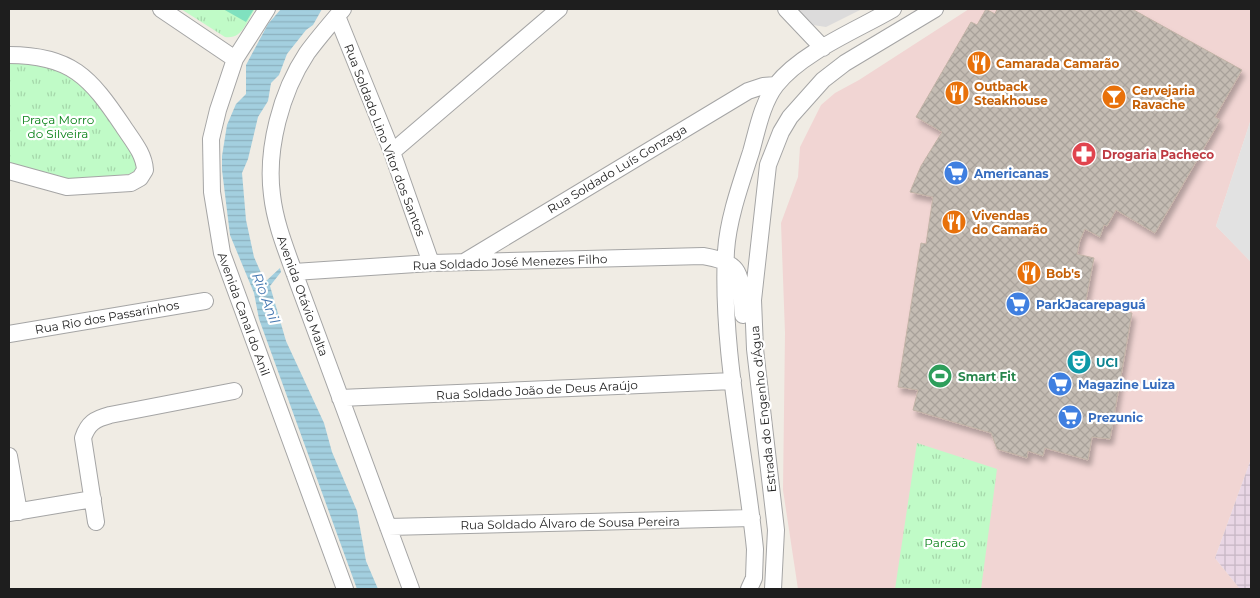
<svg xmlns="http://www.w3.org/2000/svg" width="1260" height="598" viewBox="0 0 1260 598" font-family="Montserrat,sans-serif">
<defs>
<pattern id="industrial-grid" width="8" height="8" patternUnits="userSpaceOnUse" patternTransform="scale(1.25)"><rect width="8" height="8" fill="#e9d6e5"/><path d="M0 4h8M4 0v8" fill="none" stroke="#c7b7c4"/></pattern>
<pattern id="park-tufts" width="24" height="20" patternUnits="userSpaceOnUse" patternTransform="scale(1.25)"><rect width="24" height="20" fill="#c0fbc7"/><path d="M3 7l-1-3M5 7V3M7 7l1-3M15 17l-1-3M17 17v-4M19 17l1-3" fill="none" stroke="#a5d7aa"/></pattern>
<pattern id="water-rules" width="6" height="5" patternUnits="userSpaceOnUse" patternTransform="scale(1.25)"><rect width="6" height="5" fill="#a3cfdf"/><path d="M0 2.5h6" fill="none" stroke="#8cb1bf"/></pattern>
<pattern id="building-cross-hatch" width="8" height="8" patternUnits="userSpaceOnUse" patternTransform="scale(1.25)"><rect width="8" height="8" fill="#c4bcb3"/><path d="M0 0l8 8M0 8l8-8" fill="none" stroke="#a8a19a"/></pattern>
<filter id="shadow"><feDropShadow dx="3" dy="5.5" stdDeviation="2.5" flood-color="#0004"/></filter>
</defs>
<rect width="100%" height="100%" fill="#f0ece4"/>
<path fill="#dcdbdb" d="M795 9H862L826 27 813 25Z"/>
<path fill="#f1d5d3" d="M969 9H1251V119L1216 226 1251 262V459L1215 558 1240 589H798L783 490 785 333 781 223 798 177 800 147 821 105 835 93 859 80Z"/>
<path fill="url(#industrial-grid)" d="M1251 459V589H1240L1215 558Z"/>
<path fill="url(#park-tufts)" d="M181 9H255C247 21 242 40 225 37Z
M9 58 52 62 92 90 138 164 135 171 129 174 73 180 14 167 9 164Z
M917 443 997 469 981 589H895Z"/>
<path fill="#80e1bf" d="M223 9H254L246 22Z"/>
<path fill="#e2e2e2" d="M1251 119V262L1216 226Z"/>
<path fill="url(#water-rules)" d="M281 9H322L313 25 306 30 287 54 279 75 271 83 268 101 258 117 248 159 242 173 246 220 254 257 265 282 280 268 281 272 270 286 286 341 324 423 332 452 357 511 366 561 378 589H357L259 319 254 293 230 235 222 170V156L227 125 236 104 246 94V65L268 24Z"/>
<path fill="url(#building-cross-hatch)" stroke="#c2b3a6" filter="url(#shadow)" d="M986 9 995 14 997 9H1132L1242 70 1215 117 1220 120 1155 233 1116 210 1107 226 1104 225 1100 237 1085 229 1080 240 1077 254 1094 258 1085 305 1132 313 1110 439 1092 437 1088 460 1045 448 1043 456 1028 451 1027 458 997 449 991 433 913 410 918 390 898 387 919 255 921 243 926 244 933 197 910 192 921 166 942 132 916 117 971 22 977 25Z"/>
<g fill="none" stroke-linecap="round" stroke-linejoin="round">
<defs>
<path id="minor" d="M161 9 235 59
M267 9 235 59 218 110 211 139 212 192 222 253 345 589
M343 9C331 23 318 38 307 53 281 92 266 149 272 195 275 222 285 247 294 272L411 589
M786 9 823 48
M337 16 392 152 431 263
M9 55C71 55 90 77 123 126 132 140 144 153 145 170L140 178 131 183 67 187 9 171
M392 152 559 9
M464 262 748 91 763 86 776 85
M294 272 431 263 703 256C747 263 739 278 743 315
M9 334 205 301
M340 398 733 381
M9 456 19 512
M9 513 93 499
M96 522 83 438C88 423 95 419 110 415L234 391
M388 527 752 518
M749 589 754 578 755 549C745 450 721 351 726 251 728 219 741 183 751 152 757 131 762 103 776 85 802 52 857 30 893 9
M773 589 776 530 755 349 753 300 768 165 781 132 790 117 823 80 845 63 935 9"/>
</defs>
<use href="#minor" stroke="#a5a5a5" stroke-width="18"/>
<use href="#minor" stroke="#fff" stroke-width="16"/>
</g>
<defs>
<symbol id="restaurant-disc" viewBox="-11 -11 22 22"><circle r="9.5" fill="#e8710a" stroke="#fff"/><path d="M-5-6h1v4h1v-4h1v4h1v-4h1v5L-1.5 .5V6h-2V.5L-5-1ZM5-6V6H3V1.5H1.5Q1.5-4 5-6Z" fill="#fff"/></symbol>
<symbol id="bar-disc" viewBox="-11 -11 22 22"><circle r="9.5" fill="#e8710a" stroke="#fff"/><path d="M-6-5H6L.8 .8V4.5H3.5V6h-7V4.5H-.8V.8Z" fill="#fff"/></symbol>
<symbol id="pharmacy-disc" viewBox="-11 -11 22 22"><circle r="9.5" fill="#e0444e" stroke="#fff"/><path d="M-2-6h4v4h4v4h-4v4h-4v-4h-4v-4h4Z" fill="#fff"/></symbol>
<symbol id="supermarket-disc" viewBox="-11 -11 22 22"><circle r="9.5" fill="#3f7fe0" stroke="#fff"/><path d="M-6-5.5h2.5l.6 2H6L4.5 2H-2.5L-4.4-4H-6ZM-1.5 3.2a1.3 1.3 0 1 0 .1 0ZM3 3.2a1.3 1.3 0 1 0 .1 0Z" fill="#fff"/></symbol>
<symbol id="theatre-disc" viewBox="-11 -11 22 22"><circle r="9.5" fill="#0f9aa8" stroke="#fff"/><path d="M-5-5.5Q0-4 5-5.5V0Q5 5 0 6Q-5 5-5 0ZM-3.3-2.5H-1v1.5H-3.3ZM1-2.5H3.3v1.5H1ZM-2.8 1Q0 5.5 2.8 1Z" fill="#fff"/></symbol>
<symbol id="stadium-disc" viewBox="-11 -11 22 22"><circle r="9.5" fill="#2e9e5b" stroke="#fff"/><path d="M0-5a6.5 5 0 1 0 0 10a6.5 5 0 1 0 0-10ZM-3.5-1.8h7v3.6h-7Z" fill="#fff"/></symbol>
</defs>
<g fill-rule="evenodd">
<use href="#restaurant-disc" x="965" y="49" width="28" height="28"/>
<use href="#restaurant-disc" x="943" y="79" width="28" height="28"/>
<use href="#bar-disc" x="1100" y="83" width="28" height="28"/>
<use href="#pharmacy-disc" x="1070" y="140" width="28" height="28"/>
<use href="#supermarket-disc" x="942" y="159" width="28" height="28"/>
<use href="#restaurant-disc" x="940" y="208" width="28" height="28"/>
<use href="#restaurant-disc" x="1015" y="259" width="28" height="28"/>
<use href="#supermarket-disc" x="1004" y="290" width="28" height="28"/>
<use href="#theatre-disc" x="1065" y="348" width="28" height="28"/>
<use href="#stadium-disc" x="926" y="362" width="28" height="28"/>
<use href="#supermarket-disc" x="1046" y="370" width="28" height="28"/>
<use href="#supermarket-disc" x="1056" y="403" width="28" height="28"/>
</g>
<g text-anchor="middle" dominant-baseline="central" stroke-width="4.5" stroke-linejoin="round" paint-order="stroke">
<g font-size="12" font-weight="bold" fill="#c56008" stroke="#fff" text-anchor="start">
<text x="996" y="63">Camarada Camarão</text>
<text x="974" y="86">Outback<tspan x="974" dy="14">Steakhouse</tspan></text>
<text x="1132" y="90">Cervejaria<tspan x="1132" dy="14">Ravache</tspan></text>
<text x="972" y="215">Vivendas<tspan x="972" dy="14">do Camarão</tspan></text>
<text x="1046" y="273">Bob's</text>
</g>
<g font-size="12" fill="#088117" stroke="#fff">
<text x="58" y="119">Praça Morro<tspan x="58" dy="14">do Silveira</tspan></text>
<text x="945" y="542">Parcão</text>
</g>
<g font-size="12" fill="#1e1e1e" stroke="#fff">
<text transform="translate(385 140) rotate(69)">Rua Soldado Lino Vitor dos Santos</text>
<text transform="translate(617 169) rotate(-31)">Rua Soldado Luís Gonzaga</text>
<text transform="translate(510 262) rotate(-2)">Rua Soldado José Menezes Filho</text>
<text transform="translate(303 296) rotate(70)">Avenida Otávio Malta</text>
<text transform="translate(244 314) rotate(70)">Avenida Canal do Anil</text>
<text transform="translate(107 317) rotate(-10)">Rua Rio dos Passarinhos</text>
<text transform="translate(537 390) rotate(-3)">Rua Soldado João de Deus Araújo</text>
<text transform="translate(763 409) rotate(-96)">Estrada do Engenho d'Água</text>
<text transform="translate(570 523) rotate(-1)">Rua Soldado Álvaro de Sousa Pereira</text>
</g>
<g font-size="12" font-weight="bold" fill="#be3a42" stroke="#fff" text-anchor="start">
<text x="1102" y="154">Drogaria Pacheco</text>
</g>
<g font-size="12" font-weight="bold" fill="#366cbe" stroke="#fff" text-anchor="start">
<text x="974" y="173">Americanas</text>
<text x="1036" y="304">ParkJacarepaguá</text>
<text x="1078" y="384">Magazine Luiza</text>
<text x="1088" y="417">Prezunic</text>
</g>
<g font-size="12" font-weight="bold" fill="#0d838f" stroke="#fff" text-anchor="start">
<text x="1096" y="362">UCI</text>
</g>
<g font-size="12" font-weight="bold" fill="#27864d" stroke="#fff" text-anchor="start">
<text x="958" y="376">Smart Fit</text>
</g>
<g font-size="14" font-style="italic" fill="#4879b1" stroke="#fff">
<text transform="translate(266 298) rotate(69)">Rio Anil</text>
</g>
</g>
<rect width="1260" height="598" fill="none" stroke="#1e1e1e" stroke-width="20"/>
</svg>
